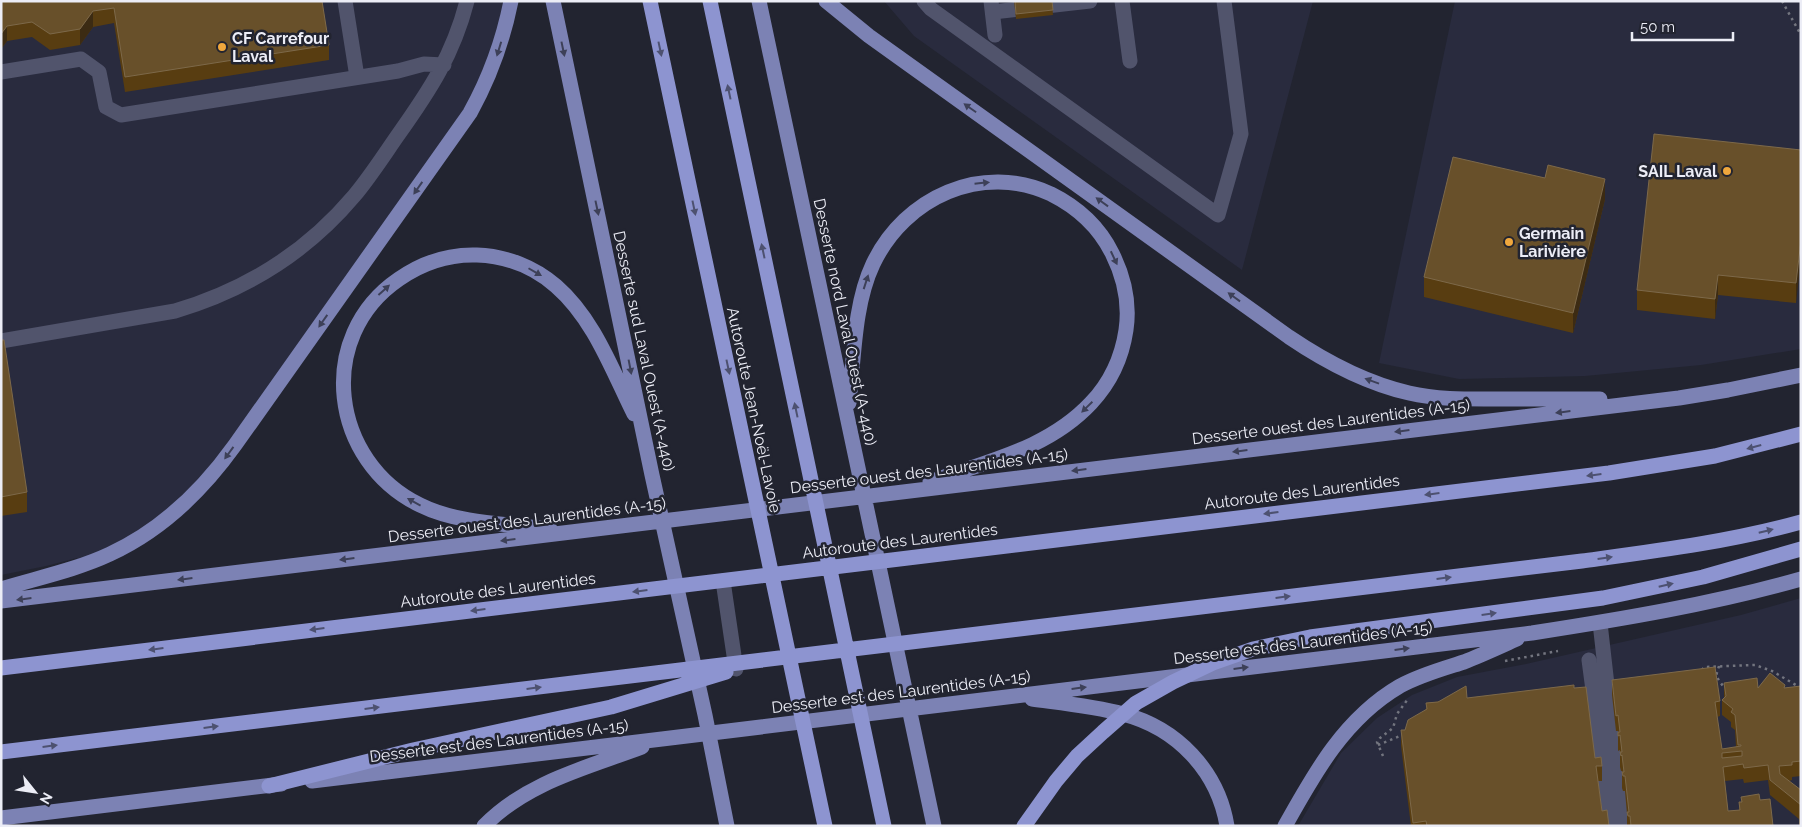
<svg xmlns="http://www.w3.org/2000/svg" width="1802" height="827" viewBox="0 0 1802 827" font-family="Raleway,sans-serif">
<rect width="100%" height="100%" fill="#222430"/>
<path fill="#292b3e" d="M1 1H504L498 33 473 96 212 465 197 483 157 519 127 538 78 561 77 558 46 566 1 575Z
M884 1H1313L1242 270 914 36Z
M1455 1H1801V349L1701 365 1585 376 1459 379 1379 363Z
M1801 598V826H1298L1341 753 1377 718 1412 695 1457 677 1526 664 1741 615Z"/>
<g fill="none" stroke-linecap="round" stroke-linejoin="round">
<path stroke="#73757f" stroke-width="2.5" stroke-dasharray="2.5 4" stroke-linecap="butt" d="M1782 1 1801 35
M1505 661 1558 651
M1719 666 1716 676 1725 689
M1702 670 1704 667 1755 665 1772 671 1801 688
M1378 745 1400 736
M1383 756 1377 742 1380 738 1393 728 1397 714 1408 699"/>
<path stroke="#51546c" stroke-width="15" d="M345 1 357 77
M924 1 931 9 1218 215 1241 134 1224 1
M991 1 995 35
M1122 1 1130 61
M993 12 1090 1
M1 72 81 59 99 72 106 107 121 115 398 71 424 64 444 65
M1 341 175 311C246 290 306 253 354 196 370 177 384 155 398 135 430 90 453 55 467 1
M723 581 736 669
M1600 623 1623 826
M1589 660 1611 826"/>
<path stroke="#7c82b4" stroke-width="15" d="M553 1 652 475 705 715 727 826
M759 1 934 826
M826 1 869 36 1289 337C1326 362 1365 383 1409 393 1439 400 1470 399 1500 399 1533 399 1567 399 1600 399
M849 403C854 358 854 304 873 264 905 197 982 162 1051 194 1077 207 1099 227 1112 253 1124 277 1130 303 1126 330 1122 357 1110 383 1091 403 1048 449 987 461 930 482
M550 529C508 524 458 524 420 505 331 462 314 337 399 279 422 263 448 254 477 255 506 256 534 267 556 286 594 319 612 370 634 414
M1 589C37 578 76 570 110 554 162 530 202 491 235 445L470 113C490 77 503 41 511 1
M1 601 1679 398 1728 390 1801 375
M1032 699C1062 703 1094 706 1123 714 1177 728 1218 771 1227 826
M312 781 662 739 1532 633C1622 619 1713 604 1801 579
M1 818 281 784
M484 826C527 782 586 768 642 747
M1285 826C1315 772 1345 718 1400 686 1420 675 1442 669 1464 662 1482 655 1499 647 1517 639"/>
<path stroke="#8d94d0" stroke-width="15" d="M650 1 825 826
M710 1 884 826
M1 668 1609 473 1715 456 1801 434
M1 752 1582 561C1656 551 1729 542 1801 522
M269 786 413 750 611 707 726 672
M1024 826 1056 781 1077 756 1103 732 1136 703 1173 682 1213 663 1253 649 1310 637 1603 598 1703 577 1801 549"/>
</g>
<path fill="#583d11" d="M1 1H322L329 45V60L125 92 114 23 93 27 80 45 50 50 32 37 7 41 1 49Z
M1014 1H1052L1053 15 1016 19Z
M1801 150 1796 303 1718 295 1715 319 1637 310V290Z
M1605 199 1573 333 1424 297V277Z
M1 340 27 492V512L1 516Z
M1612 680 1720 701V716L1717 717 1722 749 1736 747 1735 730 1731 727V722L1722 715V700L1724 698V683L1758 688H1785L1801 686V776L1792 777V780L1789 781 1801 790V826H1799V819L1770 795 1768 780 1744 783 1743 779 1725 781 1728 811 1739 810V802H1741V797L1760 800 1773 826H1627V814L1625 791H1623L1622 788V771H1621L1620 767V750L1618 751V731H1616L1612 695Z
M1574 688 1595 758 1602 766V781H1598L1602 811 1609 826H1411L1401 746V730H1405L1426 709V703L1467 698Z"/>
<path fill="#3c2b13" d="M93 11V27L80 45V29Z
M7 26V41L1 49V34Z
M1605 179V199L1573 333V313Z
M1801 240V260L1796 303V283Z
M1718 275V295L1715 319V299Z"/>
<path fill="#68502a" stroke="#7d694a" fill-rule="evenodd" d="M1 1H322L329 45 125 77 114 8 93 11 80 29 50 34 32 22 7 26 1 34Z
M1015 1H1052L1053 10 1016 14Z
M1654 134 1801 150V240L1796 283 1718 275 1715 299 1637 290Z
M1453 157 1545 178 1548 165 1605 179 1573 313 1424 277Z
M1 340H4L27 492 1 497Z
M1715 667 1720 701 1715 702 1722 749 1741 746V745H1738L1735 715 1731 712 1733 709 1722 700 1726 696 1724 683 1757 678 1758 688 1770 673 1785 685 1784 688 1801 686V761L1792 762V765L1779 766 1780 774 1801 790V805L1770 780 1768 765 1744 768 1743 764 1723 767 1728 811 1740 810 1739 802H1742L1741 797 1759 794 1760 800 1770 799 1773 826H1631L1630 816H1628L1627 812H1629L1625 776H1623L1622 772H1624L1622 755 1621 756 1620 752H1622L1620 735 1618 736V732H1620L1618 715 1616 716 1612 680ZM1742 751V756L1722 758V753Z
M1574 685V688L1586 687 1595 758 1601 757 1602 766H1596L1602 811 1607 810 1609 826H1427L1426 821 1413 823 1401 730H1405L1408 720 1427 709 1426 703 1438 702 1466 686 1467 698Z"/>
<defs><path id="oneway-solid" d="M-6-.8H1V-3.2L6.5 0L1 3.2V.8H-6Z" transform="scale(1.25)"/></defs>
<g fill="#3d4058">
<use href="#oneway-solid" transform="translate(499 49) rotate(107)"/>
<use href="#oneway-solid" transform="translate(563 49) rotate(78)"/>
<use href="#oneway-solid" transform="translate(970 108) rotate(-145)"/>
<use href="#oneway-solid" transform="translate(982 183) rotate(-6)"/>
<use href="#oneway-solid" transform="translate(418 188) rotate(125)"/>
<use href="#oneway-solid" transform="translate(1102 202) rotate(-144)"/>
<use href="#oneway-solid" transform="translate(597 208) rotate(78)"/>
<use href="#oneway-solid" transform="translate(1114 258) rotate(65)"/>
<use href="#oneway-solid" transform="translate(535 272) rotate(30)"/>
<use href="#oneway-solid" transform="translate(866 282) rotate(-72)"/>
<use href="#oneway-solid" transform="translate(384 290) rotate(-42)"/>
<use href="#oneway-solid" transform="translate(1234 297) rotate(-144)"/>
<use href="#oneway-solid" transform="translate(323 321) rotate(125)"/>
<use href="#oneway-solid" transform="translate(630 367) rotate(79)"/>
<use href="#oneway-solid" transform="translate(1372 381) rotate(-160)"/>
<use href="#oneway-solid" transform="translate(1087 407) rotate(136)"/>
<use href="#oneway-solid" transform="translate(1563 412) rotate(173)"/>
<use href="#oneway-solid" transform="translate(1402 431) rotate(173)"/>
<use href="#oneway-solid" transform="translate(1240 451) rotate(173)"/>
<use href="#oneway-solid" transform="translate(229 453) rotate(126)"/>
<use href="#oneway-solid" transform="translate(1079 470) rotate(173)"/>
<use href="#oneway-solid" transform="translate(414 502) rotate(-151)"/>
<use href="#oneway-solid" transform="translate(508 540) rotate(173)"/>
<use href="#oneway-solid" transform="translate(347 559) rotate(173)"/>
<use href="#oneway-solid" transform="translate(185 579) rotate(173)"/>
<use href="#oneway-solid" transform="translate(24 599) rotate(173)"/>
<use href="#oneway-solid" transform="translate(1402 649) rotate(-7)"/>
<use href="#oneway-solid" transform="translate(1241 668) rotate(-7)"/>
<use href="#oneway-solid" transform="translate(1079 688) rotate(-7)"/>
</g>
<g fill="#4d5170">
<use href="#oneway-solid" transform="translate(660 49) rotate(78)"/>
<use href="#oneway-solid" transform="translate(729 92) rotate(-102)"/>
<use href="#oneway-solid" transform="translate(694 208) rotate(78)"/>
<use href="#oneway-solid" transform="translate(763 251) rotate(-102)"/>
<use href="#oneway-solid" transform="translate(728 367) rotate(78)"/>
<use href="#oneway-solid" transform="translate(796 410) rotate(-102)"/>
<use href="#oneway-solid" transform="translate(1754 447) rotate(165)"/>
<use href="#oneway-solid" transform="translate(1594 475) rotate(173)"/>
<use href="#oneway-solid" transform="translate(1432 494) rotate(173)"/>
<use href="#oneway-solid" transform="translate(1271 513) rotate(173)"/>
<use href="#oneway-solid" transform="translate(1766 531) rotate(-14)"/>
<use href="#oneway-solid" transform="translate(1605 558) rotate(-8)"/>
<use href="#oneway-solid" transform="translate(1444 578) rotate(-7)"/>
<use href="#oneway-solid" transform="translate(1666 585) rotate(-13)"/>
<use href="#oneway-solid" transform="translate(640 591) rotate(173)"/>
<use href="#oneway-solid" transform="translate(1283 597) rotate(-7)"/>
<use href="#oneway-solid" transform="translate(478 610) rotate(173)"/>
<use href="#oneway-solid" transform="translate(1489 614) rotate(-8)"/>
<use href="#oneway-solid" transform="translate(317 629) rotate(173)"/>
<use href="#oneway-solid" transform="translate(156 649) rotate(173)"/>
<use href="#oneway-solid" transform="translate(534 688) rotate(-7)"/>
<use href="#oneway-solid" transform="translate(372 708) rotate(-7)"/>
<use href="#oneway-solid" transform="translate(211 727) rotate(-7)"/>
<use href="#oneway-solid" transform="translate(50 746) rotate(-7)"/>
</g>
<g fill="#efa73d" stroke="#222430" stroke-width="2">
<circle cx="222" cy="47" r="5"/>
<circle cx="1727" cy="171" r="5"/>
<circle cx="1509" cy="242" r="5"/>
</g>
<g text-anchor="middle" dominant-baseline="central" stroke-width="5" stroke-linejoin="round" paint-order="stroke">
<g font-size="16" font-weight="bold" fill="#ecedf6" stroke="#222430" text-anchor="start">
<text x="232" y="38">CF Carrefour<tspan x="232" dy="18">Laval</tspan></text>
<text x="1717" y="171" text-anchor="end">SAIL Laval</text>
<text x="1519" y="233">Germain<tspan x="1519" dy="18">Larivière</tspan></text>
</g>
<g font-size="16" fill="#ecedf6" stroke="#222430">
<text transform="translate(845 322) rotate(78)">Desserte nord Laval Ouest (A-440)</text>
<text transform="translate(644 351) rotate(78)">Desserte sud Laval Ouest (A-440)</text>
<text transform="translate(754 410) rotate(78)">Autoroute Jean-Noël-Lavoie</text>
<text transform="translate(1331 422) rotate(-7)">Desserte ouest des Laurentides (A-15)</text>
<text transform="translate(929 471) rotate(-7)">Desserte ouest des Laurentides (A-15)</text>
<text transform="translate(1302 492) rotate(-7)">Autoroute des Laurentides</text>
<text transform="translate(527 520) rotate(-7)">Desserte ouest des Laurentides (A-15)</text>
<text transform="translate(900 541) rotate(-7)">Autoroute des Laurentides</text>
<text transform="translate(498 590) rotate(-7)">Autoroute des Laurentides</text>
<text transform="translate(1303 643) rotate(-7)">Desserte est des Laurentides (A-15)</text>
<text transform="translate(901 692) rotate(-7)">Desserte est des Laurentides (A-15)</text>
<text transform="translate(499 741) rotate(-7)">Desserte est des Laurentides (A-15)</text>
</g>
</g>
<rect width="1802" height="827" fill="none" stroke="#ecedf6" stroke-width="5"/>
<g transform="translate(35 792) rotate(120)" stroke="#222430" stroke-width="4" paint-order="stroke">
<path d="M0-4L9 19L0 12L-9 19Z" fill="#ecedf6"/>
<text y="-8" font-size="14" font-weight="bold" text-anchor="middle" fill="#ecedf6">N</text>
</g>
<path d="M1632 32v8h101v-8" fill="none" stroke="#ecedf6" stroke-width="2.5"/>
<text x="1640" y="32" font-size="15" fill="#ecedf6" stroke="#222430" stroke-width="4" paint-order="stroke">50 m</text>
</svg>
